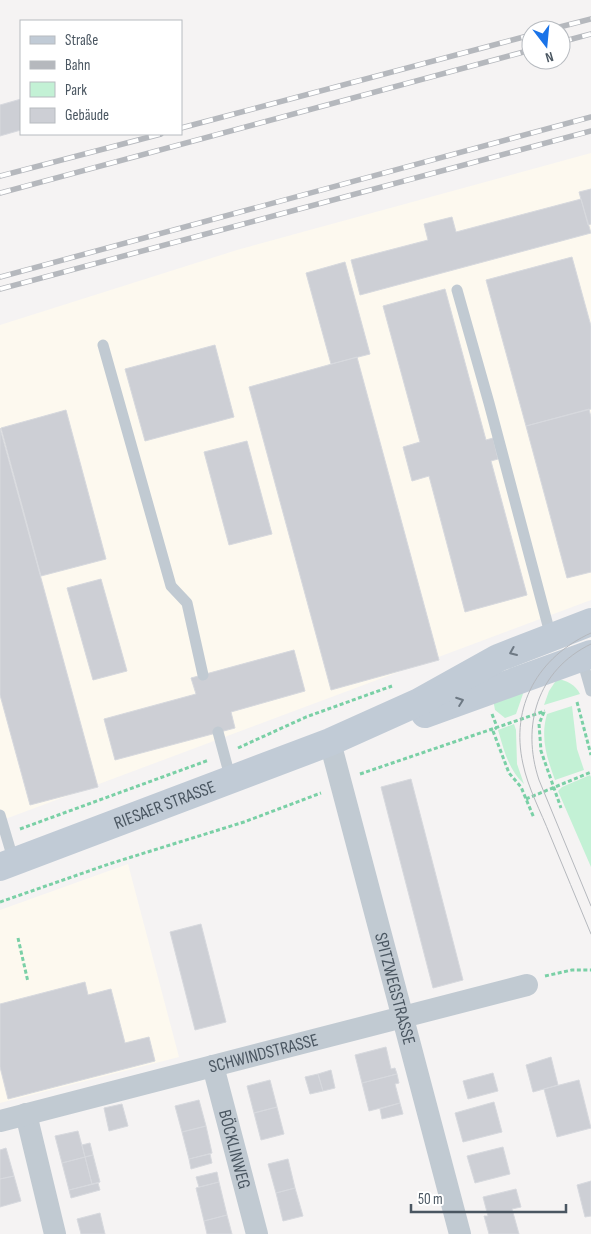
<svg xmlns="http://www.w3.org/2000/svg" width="591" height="1234" viewBox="0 0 591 1234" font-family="'Sofia Sans Condensed',sans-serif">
<rect width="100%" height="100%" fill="#f5f3f3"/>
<path fill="#fdf9ef" d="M591 153V600L0 821V325L237 250Z
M128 864 179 1057 0 1103V910Z"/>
<path fill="#c3f1d5" d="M557 679C566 680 576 685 580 694L544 705 549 691Z
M524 691 516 714 505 718 495 710 493 699Z
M572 706 577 749 584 770 555 780C547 758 540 738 547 714Z
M514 724 516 730 517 764 524 784C508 769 504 750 498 730Z
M590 775 591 777V867L558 791 562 787Z"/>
<path fill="#cdcfd5" stroke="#d7d9de" d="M21 99V130L0 136V105Z
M591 189V224L588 225 579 192Z
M581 199 591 233 360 295 351 260 428 240 424 224 452 217 456 232Z
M572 257 591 326V409L526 426 486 280Z
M345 262 370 354 331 364 306 273Z
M445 289 486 440 493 438 498 459 491 461 527 595 465 612 429 476 412 481 403 447 420 442 383 306Z
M215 345 234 417 145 441 125 369Z
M357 357 439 660 331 690 249 387Z
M589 409 591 417V572L567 578 526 426Z
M66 410 106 559 41 576 1 428Z
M0 428 98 787 30 805 0 695Z
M247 441 272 534 229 545 204 452Z
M101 579 127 671 93 680 67 588Z
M294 650 305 691 231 712 235 728 115 760 104 719 196 694 191 678Z
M411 779 463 980 433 988 381 787Z
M201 924 226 1022 195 1030 170 932Z
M85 982 88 995 111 989 125 1043 149 1037 155 1061 8 1099 0 1067V1004Z
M386 1047 391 1069 395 1068 397 1074 362 1083 355 1055Z
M551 1057 558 1085 533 1092 526 1065Z
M331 1070 335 1088 323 1091 318 1074Z
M493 1073 498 1091 468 1099 463 1081Z
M318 1074 323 1091 310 1094 305 1077Z
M397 1074 399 1083 395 1084 400 1103 369 1111 362 1083Z
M270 1080 277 1107 254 1113 247 1086Z
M579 1080 591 1128 557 1137 544 1089Z
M199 1100 206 1126 182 1132 175 1106Z
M494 1102 502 1132 463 1142 455 1113Z
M400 1103 403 1114 382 1119 380 1109Z
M122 1104 128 1126 109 1131 104 1108Z
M277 1107 284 1134 261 1140 254 1113Z
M206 1126 212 1153 189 1159 182 1132Z
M78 1131 85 1157 62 1163 55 1136Z
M90 1143 93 1155 85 1157 82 1145Z
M503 1147 510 1174 475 1183 467 1156Z
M6 1148 14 1176 0 1179V1150Z
M210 1154 212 1163 191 1169 189 1159Z
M93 1155 100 1182 92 1184 85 1157Z
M85 1157 92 1184 69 1190 62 1163Z
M288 1159 295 1188 276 1193 268 1164Z
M217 1172 219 1182 199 1187 196 1177Z
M14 1176 21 1201 0 1207V1179Z
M591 1181V1216L585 1217 577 1185Z
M219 1182 227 1215 204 1221 196 1188Z
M98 1183 100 1190 71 1198 69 1190Z
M295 1188 303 1216 283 1221 276 1193Z
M516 1189 521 1207 512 1209 519 1234H489L484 1216H488L483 1197Z
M100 1213 105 1234H81L77 1219Z
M227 1215 232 1234H207L204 1221Z"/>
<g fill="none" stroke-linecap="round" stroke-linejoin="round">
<path stroke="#7ad0a6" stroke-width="3" stroke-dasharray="4 2.5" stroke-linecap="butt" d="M577 702 591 755
M544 712 539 724 541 751 561 808
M492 714 497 727 493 731 509 773 521 787 534 818
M238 748 306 717 392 686
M360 774 545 711
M526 799 591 772
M20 829 209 760
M0 902 109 864 244 822 321 793
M18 938 28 982
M545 976 572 970H591"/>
<path stroke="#c1cad2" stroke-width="11" d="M457 290 489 403 551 637
M103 345 171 586 187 603 203 675
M581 656 591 691
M218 732 231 780
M0 815 14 862"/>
<g stroke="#c1cad2" stroke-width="22">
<path id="s1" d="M330 742 460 1234"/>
<path id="s2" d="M213 1066 257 1234"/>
<path d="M26 1114 55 1234"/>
<path id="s3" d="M0 1121 527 985"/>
</g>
<g stroke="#c1cbd6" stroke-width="28">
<path d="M425 714 591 654"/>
<path id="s4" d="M0 867 330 742 419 702 498 658 591 622"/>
</g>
<path stroke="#b5b8bd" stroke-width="1" d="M591 633C538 657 510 706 523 764 528 788 541 812 550 835 564 868 577 901 591 934
M591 644C537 670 521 726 539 780L591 906"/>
<defs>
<path id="rail" d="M548 30 591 19
M561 42 591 34
M181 128 531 35
M0 176 161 134
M0 193 531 50
M0 277 591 117
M0 289 591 131"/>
</defs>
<use href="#rail" stroke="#b5b8bd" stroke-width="5.5"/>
<use href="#rail" stroke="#fff" stroke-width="4" stroke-dasharray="11" stroke-linecap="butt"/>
</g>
<defs><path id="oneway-chevron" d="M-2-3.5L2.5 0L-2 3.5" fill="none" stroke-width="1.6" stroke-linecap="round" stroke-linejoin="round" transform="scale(1.25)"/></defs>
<g stroke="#6e7984">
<use href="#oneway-chevron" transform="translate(513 652) rotate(157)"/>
<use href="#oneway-chevron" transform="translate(460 701) rotate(-20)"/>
</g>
<g text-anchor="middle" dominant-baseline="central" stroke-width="4.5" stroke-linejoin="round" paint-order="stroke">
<g font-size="18" fill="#4a5661" stroke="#fff">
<text stroke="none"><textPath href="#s4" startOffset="176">RIESAER STRASSE</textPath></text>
<text stroke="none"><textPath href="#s1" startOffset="255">SPITZWEGSTRASSE</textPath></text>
<text stroke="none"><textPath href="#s3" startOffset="272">SCHWINDSTRASSE</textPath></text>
<text stroke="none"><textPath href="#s2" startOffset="86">BÖCKLINWEG</textPath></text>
</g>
</g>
<rect x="20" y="20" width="162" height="115" fill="#ffffff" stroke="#b7bbc0"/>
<rect x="30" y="36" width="25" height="8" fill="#c1cbd6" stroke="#b7bbc0"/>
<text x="65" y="45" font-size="15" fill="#4a5661">Straße</text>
<rect x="30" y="61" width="25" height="8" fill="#b5b8bd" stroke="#b7bbc0"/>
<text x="65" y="70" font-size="15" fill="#4a5661">Bahn</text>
<rect x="30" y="82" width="25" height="15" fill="#c3f1d5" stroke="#b7bbc0"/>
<text x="65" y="95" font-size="15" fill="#4a5661">Park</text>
<rect x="30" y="108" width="25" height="15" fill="#cdcfd5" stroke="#b7bbc0"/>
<text x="65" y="120" font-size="15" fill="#4a5661">Gebäude</text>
<g transform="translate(546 45) rotate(164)"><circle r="24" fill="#ffffff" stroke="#b7bbc0"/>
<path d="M0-4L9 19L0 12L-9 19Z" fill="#1a73e8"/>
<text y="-8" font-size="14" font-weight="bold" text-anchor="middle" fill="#4a5661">N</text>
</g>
<path d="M411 1204v8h155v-8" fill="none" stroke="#4a5661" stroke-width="2.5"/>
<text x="418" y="1204" font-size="15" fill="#4a5661" stroke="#ffffff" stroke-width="4" paint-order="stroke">50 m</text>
</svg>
